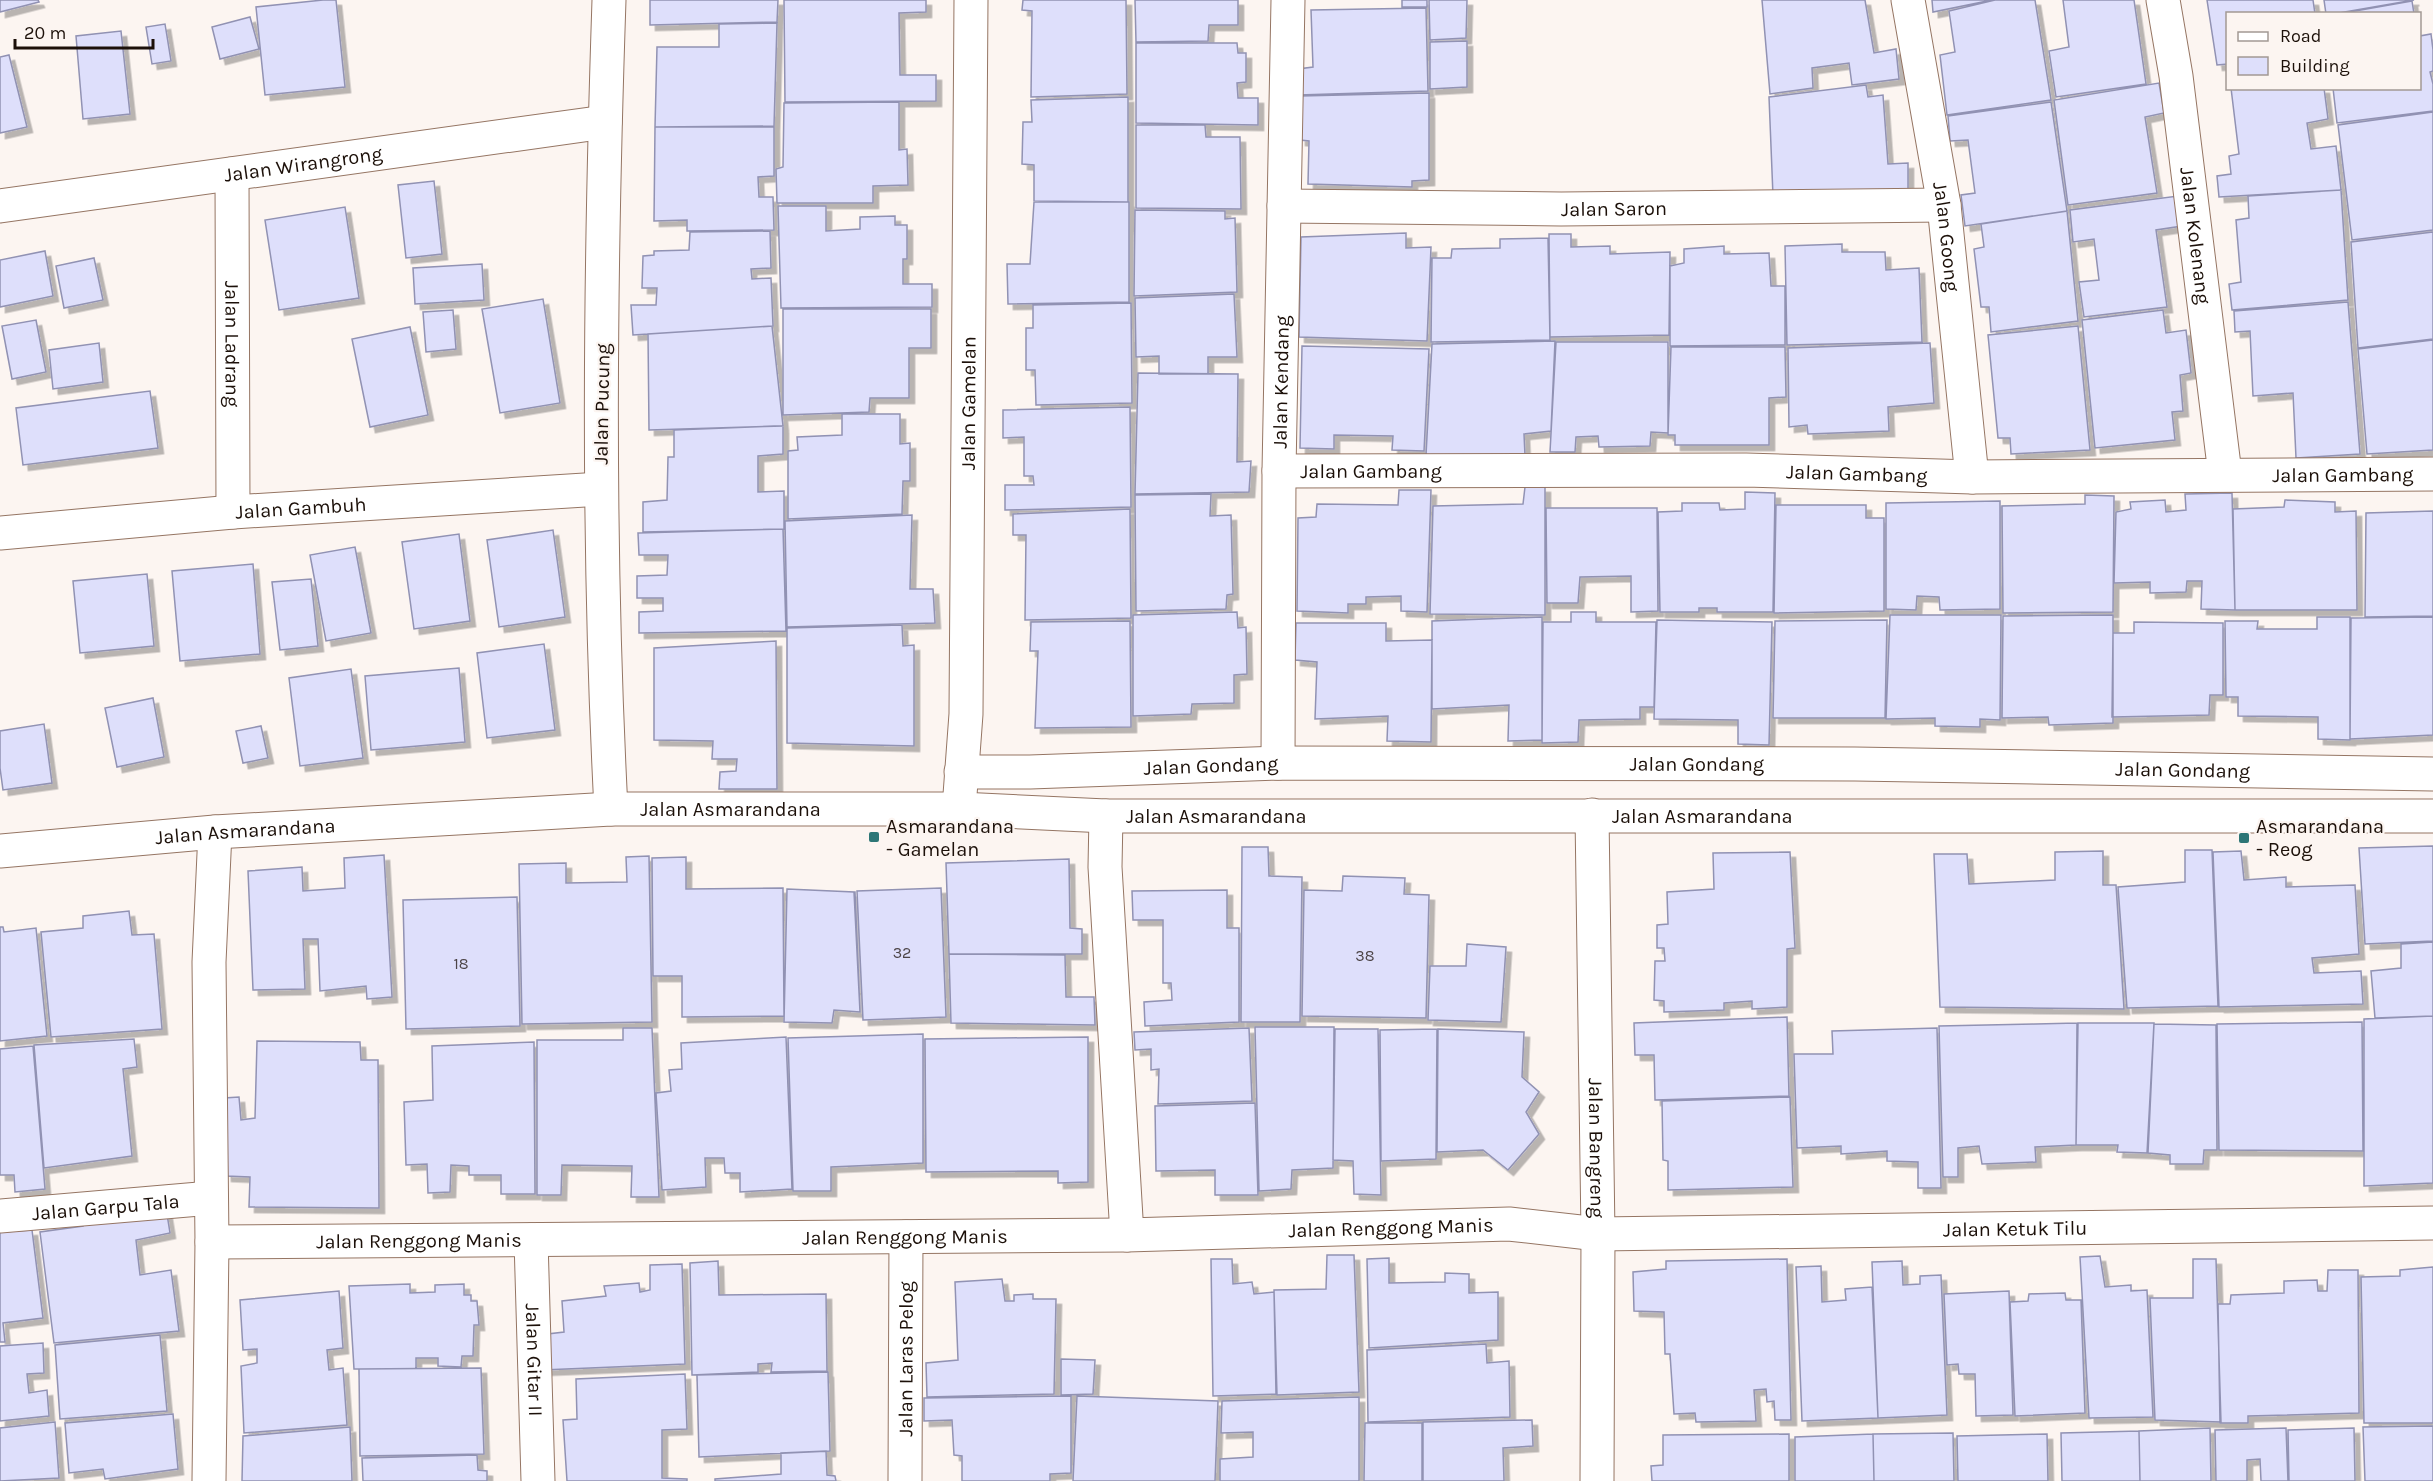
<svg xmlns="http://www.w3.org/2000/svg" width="2433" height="1481" viewBox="0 0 2433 1481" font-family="Karla,sans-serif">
<defs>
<filter id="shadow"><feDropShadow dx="5.5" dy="5.5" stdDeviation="0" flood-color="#0004"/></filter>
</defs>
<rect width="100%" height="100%" fill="#fcf5f1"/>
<path fill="#dedffb" stroke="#9192b3" stroke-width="1.5" filter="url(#shadow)" d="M0 0H38L39 2 0 12Z
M323 0H336L345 87 265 95 256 7Z
M650 0H778L777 22 650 25Z
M784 0H926V12L899 13 900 75H936V101L785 102Z
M1023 0H1126L1127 94 1031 97 1032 11 1022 10Z
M1135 0H1238V25H1209L1208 41 1136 42Z
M1402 0H1427V7H1402Z
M1429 0H1467L1466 38 1430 40Z
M1762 0H1865L1874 53 1896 49 1899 79 1852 85 1849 63 1812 68 1813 88 1770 94Z
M1932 0H1992L1933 12Z
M1995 0H2035L2051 100 1947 115 1940 55 1955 52 1949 11Z
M2063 0H2134L2146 84 2056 97 2049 51 2069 47Z
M2207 0H2313L2315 14H2228V64L2217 65Z
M2324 0H2414L2333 14H2326Z
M2412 1 2414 14H2338Z
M1426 8 1428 91 1298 95V69L1313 67 1311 10Z
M250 17 259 49 220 59 212 27Z
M777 23 774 126 655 127 657 47H719V24Z
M165 24 171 61 152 64 146 27Z
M121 31 130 114 83 119 76 36Z
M2431 34 2433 50V71L2430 72 2433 84V111L2337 123 2333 88H2420V36Z
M1467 41V87L1430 89V42Z
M1136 43H1237L1238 53H1246V82L1237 83 1238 98H1258V125L1136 123Z
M9 55 27 127 0 133V57Z
M2159 83 2164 113 2145 117 2157 193 2068 205 2054 100Z
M1866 85 1868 97 1883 95 1888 164 1908 163V191L1773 196 1769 97Z
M2231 88H2324L2328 119 2307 123 2311 149 2336 146 2341 190 2219 197 2217 176 2231 174 2229 156 2239 154Z
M1429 93V180L1412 181V187L1308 184 1309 141 1300 140V96Z
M1128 97V202L1034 201V165L1022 164 1023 122H1032L1031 100Z
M899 102V150L907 149 908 185 873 186V203H777L776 169 783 167 784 103Z
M2051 102 2067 211 1965 226 1961 195 1975 193 1968 140 1950 141 1948 116Z
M2433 112V230L2352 240 2338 125Z
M1136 125H1205L1206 137H1240L1241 209 1136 208Z
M655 127H774V176L758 177 759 197H773L774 230 687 231V220L654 221Z
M434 181 442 254 406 258 398 185Z
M2341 190 2348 300 2232 310 2229 284 2241 282 2236 220 2249 218 2248 196Z
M2178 196 2182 226 2156 230 2167 307 2084 317 2079 282 2099 280 2094 239 2073 242 2070 210Z
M1034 202H1129V302L1008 304 1007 264H1030Z
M778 206H826V231L860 229V217L895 216V225H907V259H903V284H932V307L781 308Z
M345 207 359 298 279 310 265 220Z
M1135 210 1225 211V219L1235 218 1237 292 1134 296Z
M2067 211 2078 321 1991 332 1989 307H1981L1974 249 1984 247 1981 224Z
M770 231 771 268 751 269 752 279 771 278 773 326 633 335 631 305H656L657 288H642L643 256 654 255V251L689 250 690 232Z
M2433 232V339L2358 348 2351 242Z
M1406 233V248L1431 247 1427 341 1299 337 1301 237Z
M1549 234H1571V247L1610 246V254L1670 252 1669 335 1550 337Z
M1548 238 1550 340 1431 342 1432 258H1451L1452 249 1500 248V239Z
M1842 244V252H1885L1886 270 1919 268 1922 342 1787 345 1785 246Z
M1724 246V254L1769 253 1771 286H1785V345L1670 346V266L1684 263V249Z
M45 251 53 296 0 307V260Z
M94 258 103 300 64 308 56 266Z
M482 264 484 300 415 304 413 268Z
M1234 294 1237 357H1208V374H1159V356L1136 357 1135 298Z
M543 299 560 403 500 413 482 309Z
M2348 302 2360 454 2296 458 2293 393 2253 396 2250 331 2235 332 2234 311Z
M1131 303 1132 403 1036 405 1035 370H1026V328H1033V305Z
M783 309H931V348H909V398H870L869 412 783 415Z
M453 310 456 349 426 352 423 312Z
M2163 310 2166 333 2186 330 2191 373 2180 375 2183 411 2172 412 2175 440 2095 448 2082 320Z
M36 320 46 372 12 379 2 326Z
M772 326 783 426 649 430 648 334Z
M2078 326 2090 450 2011 454 2010 438H1998L1988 335Z
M410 327 428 415 370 427 352 339Z
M2433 340V450L2367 454 2358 349Z
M1555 341 1551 431 1524 434 1525 456 1426 455 1432 344Z
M1556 342H1668V433L1651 432 1650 446 1599 447 1598 436 1576 437 1575 452H1550Z
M99 343 103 382 53 389 49 350Z
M1930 343 1934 403 1888 407 1889 431 1808 434 1807 425 1789 427 1788 348Z
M1302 346 1429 349 1424 451 1392 450 1393 436 1334 435V449L1300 448Z
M1671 347H1785L1786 397 1769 398V445H1675V435H1668Z
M1138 373 1238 374 1237 462 1251 461 1249 492 1135 494Z
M150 391 158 448 23 465 16 408Z
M1130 407 1131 507 1005 510V485H1034L1033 476H1024V437L1003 438V410Z
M842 414H900V444L910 443V481H903L902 514 788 519V451L798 450 797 437 842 435Z
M774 426H783V454L758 456V492L784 491V529L643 532V502L667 500 668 457H674V430Z
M1525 487H1545V615L1430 614 1433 506 1523 504Z
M1399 490H1431L1427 612 1401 611V596L1366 597V604H1348V613L1297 611 1298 518 1316 517 1317 504 1398 505Z
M1745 492 1775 493 1773 612H1717V608H1699V612H1660L1658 512 1682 511V503H1719L1720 510 1745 509Z
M2232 493 2235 610 2201 609 2202 581H2187L2186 592 2150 593V582L2114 583 2116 512 2131 509 2130 502 2165 500 2166 512 2186 510 2185 494Z
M1211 494 1210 516 1231 515 1233 594 1227 595 1226 609 1136 611 1135 495Z
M2085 495 2114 496 2113 612 2003 613 2002 506 2085 504Z
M2285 500 2335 502V512L2356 511 2357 610H2235L2233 509 2284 507Z
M2000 501V609L1940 610 1939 597 1917 596 1916 610 1886 609V503Z
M1776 505H1866V518H1884V611L1774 613Z
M1546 508H1657L1658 611 1631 612V576L1580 577 1578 603H1547Z
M1130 509 1131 618 1025 620 1026 535H1013V514Z
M2433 511V616L2365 617 2366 513Z
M912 515 910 589H933L935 623 787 627 785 521Z
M783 529 786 631 639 633V612L663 611V598H637V576L667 575 668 555H639L638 533Z
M553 530 565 617 499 627 487 540Z
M459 534 470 621 414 629 402 542Z
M355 547 371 633 326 641 310 555Z
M253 564 260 654 180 661 172 571Z
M147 574 154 646 80 653 73 581Z
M311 579 318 646 280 650 272 582Z
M1237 612 1238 628 1246 627 1247 674 1234 675V703L1192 704 1191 714 1133 716V615Z
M1571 612H1596V622H1656L1654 707H1640V719L1579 720 1578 742 1542 743 1543 622H1571Z
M1890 615H2001L2000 720 1980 719V727L1935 726V718L1886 719Z
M2113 615V723L2049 725 2048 717 2002 718 2003 616Z
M1542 617V740L1508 741 1509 705 1432 709V621Z
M2317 617H2350V740L2318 739V717L2238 716V697H2226L2225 621H2258L2257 629H2317Z
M2433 617V735L2350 739 2351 618Z
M1657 620 1772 622 1769 745 1738 744V720L1654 719Z
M1887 620 1885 718H1773L1775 621Z
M1130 621 1131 727 1035 728 1038 651H1030L1031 622Z
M2134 622 2223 623V695H2210L2209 715 2112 717 2113 633H2134Z
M1296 623H1386V641L1432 640 1431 742 1387 741 1388 716 1315 719 1317 662 1295 660Z
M902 625 903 646 914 645V746L787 743V628Z
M776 641 777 789H719L720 772 736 771 737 759H712L713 741 654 740V648Z
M544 644 555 730 487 738 477 653Z
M459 668 465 742 371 750 365 676Z
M351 669 363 758 300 766 289 678Z
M153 698 164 757 117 767 105 708Z
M44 724 52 783 3 790 0 768V731Z
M261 726 268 758 243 763 236 731Z
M2433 846V941L2365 944 2359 848Z
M1242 847H1268L1269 876 1302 877 1300 1022H1241Z
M2185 850H2212L2218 1006 2127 1008 2118 887 2185 882Z
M2103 851V885H2116L2124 1009 1940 1007 1934 854H1967L1969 884 2055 880V852Z
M2241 851 2244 880 2286 877V887L2355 885 2359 954 2312 958 2314 973 2361 971 2363 1004 2219 1007 2213 852Z
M1790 852 1795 948 1787 949V1007L1752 1009V1001L1724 1003V1010L1664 1012V1001L1654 1000 1655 961H1665L1664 948H1657V925L1668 924 1667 892 1714 889 1713 853Z
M384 855 392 997 367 999 366 986 320 991 318 939H303L305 989 253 990 248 871 302 867 303 891 345 888 344 858Z
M649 856 652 1022 522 1024 519 864 566 863V883L627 882 626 857Z
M686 857V889L783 888 784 1016 682 1017V976H653L652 858Z
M1069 859 1070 928 1082 929V954H949L946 863Z
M1343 876 1405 878 1404 894 1429 895 1426 1018 1302 1016 1304 890 1342 891Z
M941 888 946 1017 863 1020 857 891Z
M787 889 854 892 860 1012 834 1010 832 1023 784 1022Z
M1227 890V928H1239V1022L1145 1026 1144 1002 1172 1000 1171 983H1163V920H1133L1132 891Z
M854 892H855L860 1012Z
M517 897 520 1026 406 1029 403 900Z
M129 911 132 935 154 934 162 1029 51 1037 41 932 83 928V916Z
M0 927H3L4 932 36 928 47 1036 0 1041Z
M2433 942V1016L2375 1018 2371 971 2401 968V944Z
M1467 944 1506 947 1501 1022 1428 1020 1430 966H1466Z
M949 954 1065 955 1066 997H1094L1095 1025 951 1023Z
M2433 1016V1183L2364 1186V1019Z
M1787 1017 1789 1096 1655 1100 1654 1055H1635L1634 1023Z
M2362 1022 2363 1151 2219 1150 2217 1024Z
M2077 1023 2076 1145 2035 1147 2036 1162 1982 1164 1979 1146 1958 1148V1177H1943L1939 1026Z
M2078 1023H2154L2147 1153 2117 1152 2118 1145H2076Z
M2154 1024 2216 1025 2217 1150H2204L2203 1164H2170V1155L2148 1153Z
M1255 1027H1334L1333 1168 1292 1170 1291 1189 1259 1191Z
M623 1028H652L659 1197H631L632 1166 562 1165 561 1195H537V1040H623Z
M1249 1028 1252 1101 1158 1104 1159 1069 1151 1070V1049L1135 1050 1134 1032Z
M1937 1028 1941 1188H1918V1162L1887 1161V1151L1841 1154V1146L1797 1148 1794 1054H1833L1832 1031Z
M1335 1029H1378L1381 1195 1354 1194 1353 1161 1333 1160Z
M1437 1029 1436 1159 1381 1161 1380 1030Z
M1438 1029 1524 1032 1522 1077 1539 1092 1526 1112 1539 1134 1508 1170 1483 1150 1437 1152Z
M923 1034V1163L831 1167V1191H793L788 1038Z
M786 1037 792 1189 740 1192V1173H725L724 1158H705L706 1187 662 1190 656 1093 671 1091 669 1070 682 1069 681 1043Z
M1088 1037V1182L1058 1183V1171L926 1172 925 1039Z
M134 1039 137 1067 123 1069 132 1156 44 1168 34 1045Z
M257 1041 360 1042 361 1060H378L379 1208 249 1207 250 1177 226 1176 224 1098 239 1097 241 1120 255 1118Z
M534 1042 535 1194H501V1175H469V1166L451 1165 450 1192 428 1193 427 1164 406 1165 404 1102 433 1100 432 1046Z
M33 1046 45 1189 15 1192 14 1175H0V1049Z
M1790 1097 1793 1187 1668 1190V1161L1663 1160 1662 1101Z
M1255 1103 1258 1195H1215V1170L1156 1171 1155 1106Z
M166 1208 170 1233 136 1240 140 1275 171 1270 179 1331 54 1343 40 1232 83 1226 82 1220Z
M32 1230 43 1318 3 1323 5 1342H0V1232Z
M1327 1255H1354L1359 1392 1277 1395 1274 1290 1326 1289Z
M2100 1256 2105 1287 2131 1285V1291L2147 1290 2153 1417 2089 1418 2080 1257Z
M1389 1258V1283L1445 1282V1273L1469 1274V1293L1498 1292V1340L1369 1348 1367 1259Z
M1211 1259H1232L1233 1284 1252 1282 1254 1294 1274 1292 1276 1394 1213 1396Z
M1787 1259 1791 1420H1775L1774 1401 1767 1402 1766 1389 1754 1390 1756 1421 1696 1422 1695 1413 1674 1414 1670 1354H1665L1664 1312 1634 1311 1633 1272 1666 1269V1261Z
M2193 1259H2216L2221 1422 2155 1420 2150 1298H2193Z
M718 1261 719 1295 826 1294 827 1371 771 1372 772 1363 758 1364V1372L692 1375 690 1263Z
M1902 1261 1903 1285 1920 1284V1276L1941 1275 1947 1415 1878 1418 1872 1262Z
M682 1264 685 1364 542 1370 539 1335 564 1332 562 1301 606 1296 604 1286 639 1283 640 1292 650 1290V1265Z
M1821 1266 1822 1302 1846 1300 1845 1289 1872 1287 1878 1418 1802 1421 1796 1267Z
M2433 1267V1423H2364L2361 1277 2400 1276V1270Z
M2328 1270H2358L2359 1413 2248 1416V1423H2220L2218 1304H2230L2231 1295 2284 1293V1281L2317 1280 2318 1291H2327Z
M1002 1279 1005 1301H1014V1295L1033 1294V1299H1056L1054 1394 927 1397 926 1363 958 1360 955 1282Z
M410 1284V1293L435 1292V1285L464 1284V1295H471V1301H477L479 1325H474L473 1356H462L461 1367 438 1366V1358H416V1369H354L349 1286Z
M339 1291 343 1348 327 1350 329 1370 343 1368 347 1425 244 1433 241 1366 257 1363V1349L243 1350 240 1300Z
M2009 1291 2013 1415 1976 1416 1975 1374H1959L1958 1364 1947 1365 1944 1294Z
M2065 1293 2066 1300H2081L2085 1413 2015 1416 2010 1302 2028 1301 2029 1294Z
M160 1335 167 1411 60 1419 55 1345Z
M43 1343 44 1373 27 1374 29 1393 47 1390 49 1416 0 1421V1346Z
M1486 1344 1487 1363 1509 1361 1510 1417 1368 1422 1367 1350Z
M1061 1359 1095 1360 1093 1394 1061 1395Z
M481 1368 484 1454 360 1456 359 1369Z
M828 1372 830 1451 699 1457 697 1375Z
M685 1374 687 1429 662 1430V1478L687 1479V1481H567L563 1420 577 1419 576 1379Z
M1071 1396V1473L1050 1474V1481H962V1456L954 1455 952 1420 924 1421V1398Z
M1077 1396 1218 1401 1215 1481H1073Z
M1359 1397V1481H1220V1459L1253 1457V1432L1221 1433 1222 1401Z
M173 1414 178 1469 105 1479 103 1469 69 1473 65 1423Z
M1532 1420 1533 1446 1503 1448 1504 1481H1423V1422Z
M55 1422 59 1478 0 1481V1428Z
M1365 1423H1422V1481H1364Z
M2433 1426V1481H2365L2363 1427Z
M350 1427 352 1481H242L243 1436Z
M2210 1428 2211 1481H2140L2139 1431Z
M2286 1428 2288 1481H2261L2260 1459 2247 1460V1481H2216L2215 1430Z
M2354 1428 2355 1481H2289L2288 1430Z
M2139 1431 2140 1481H2062L2061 1433Z
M1953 1433 1954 1481H1874L1873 1434Z
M1789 1434V1481H1652L1651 1466 1663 1465V1435Z
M1873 1434 1874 1481H1795V1437Z
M2047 1434 2048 1481H1958L1957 1436Z
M826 1451 827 1475 835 1476 836 1481H715V1479L781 1474V1453Z
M477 1455 478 1470 487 1471V1481H363L362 1458Z"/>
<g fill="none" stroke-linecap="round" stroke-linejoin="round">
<defs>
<g id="minor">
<path d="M609 0C600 269 597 539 611 809"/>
<path id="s1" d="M1908 0 1944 205 1972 477"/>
<path id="s2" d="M2163 0 2176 76 2225 474"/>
<path id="s3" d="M232 174 233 512"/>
<path id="s4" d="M0 206 605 122"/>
<path id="s5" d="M1284 206 1561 209 1944 205"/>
<path id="s6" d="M1279 471 1746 470 1972 477 2433 474"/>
<path id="s7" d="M0 533 233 512 601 489"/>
<path id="s8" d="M1278 763 1279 471 1288 0"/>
<path id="s9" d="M961 772H1030L1278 763 1855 764 2433 774"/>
<path id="s10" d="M960 795 966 714 971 0"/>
<path id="s11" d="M1592 815 1598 1234 1597 1481"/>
<path d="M1106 816 1105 867 1127 1235"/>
<path id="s12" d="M0 851 215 832 611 809H960L1106 816H2433"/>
<path id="s13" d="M0 1216 211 1198"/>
<path id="s14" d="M531 1240 538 1481"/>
<path id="s15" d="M212 1242 1127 1235 1509 1224 1598 1234 2433 1223"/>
<path d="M209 1481 212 1242 209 962 215 832"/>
<path id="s16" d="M905 1481 906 1237"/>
</g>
</defs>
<use href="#minor" stroke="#957563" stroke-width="35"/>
<use href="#minor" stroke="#fff" stroke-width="33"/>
</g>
<g fill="#2d7676" stroke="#fcf5f1" stroke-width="2">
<rect x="868" y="831" width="12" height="12" rx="3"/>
<rect x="2238" y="832" width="12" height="12" rx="3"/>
</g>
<g text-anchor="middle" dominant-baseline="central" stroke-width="4.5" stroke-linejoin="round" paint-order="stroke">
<g font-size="16" fill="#4c4446">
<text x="902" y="952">32</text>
<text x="1365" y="955">38</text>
<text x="461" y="963">18</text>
</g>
<g font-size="20" fill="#1c1009" stroke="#fcf5f1">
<text stroke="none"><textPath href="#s4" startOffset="306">Jalan Wirangrong</textPath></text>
<text stroke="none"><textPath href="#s5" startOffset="330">Jalan Saron</textPath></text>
<text stroke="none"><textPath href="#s2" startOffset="238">Jalan Kolenang</textPath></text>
<text stroke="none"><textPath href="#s1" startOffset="240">Jalan Goong</textPath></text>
<text stroke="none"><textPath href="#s3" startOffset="170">Jalan Ladrang</textPath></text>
<text stroke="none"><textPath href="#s8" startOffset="381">Jalan Kendang</textPath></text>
<text transform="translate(602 404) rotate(-89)">Jalan Pucung</text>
<text stroke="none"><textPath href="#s10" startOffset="392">Jalan Gamelan</textPath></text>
<text stroke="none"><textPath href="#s6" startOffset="92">Jalan Gambang</textPath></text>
<text stroke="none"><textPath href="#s6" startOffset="578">Jalan Gambang</textPath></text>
<text stroke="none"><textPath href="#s6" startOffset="1064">Jalan Gambang</textPath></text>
<text stroke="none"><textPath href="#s7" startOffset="302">Jalan Gambuh</textPath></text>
<text stroke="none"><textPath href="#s9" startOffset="736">Jalan Gondang</textPath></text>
<text stroke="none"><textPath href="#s9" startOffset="250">Jalan Gondang</textPath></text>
<text stroke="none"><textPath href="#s9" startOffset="1222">Jalan Gondang</textPath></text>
<text stroke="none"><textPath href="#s12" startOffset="732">Jalan Asmarandana</textPath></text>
<text stroke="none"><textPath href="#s12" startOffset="1704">Jalan Asmarandana</textPath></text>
<text stroke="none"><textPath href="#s12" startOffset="1218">Jalan Asmarandana</textPath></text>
<text stroke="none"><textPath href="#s12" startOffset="246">Jalan Asmarandana</textPath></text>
<text stroke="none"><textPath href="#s11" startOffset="333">Jalan Bangreng</textPath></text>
<text stroke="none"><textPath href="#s13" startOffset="106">Jalan Garpu Tala</textPath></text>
<text stroke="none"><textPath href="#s15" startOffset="1179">Jalan Renggong Manis</textPath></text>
<text stroke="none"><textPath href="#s15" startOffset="1804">Jalan Ketuk Tilu</textPath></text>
<text stroke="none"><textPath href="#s15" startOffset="693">Jalan Renggong Manis</textPath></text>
<text stroke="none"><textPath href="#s15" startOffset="207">Jalan Renggong Manis</textPath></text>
<text stroke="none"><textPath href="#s16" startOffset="122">Jalan Laras Pelog</textPath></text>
<text stroke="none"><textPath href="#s14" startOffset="120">Jalan Gitar II</textPath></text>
</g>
<g font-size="20" fill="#1c1009" stroke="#fcf5f1" text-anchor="start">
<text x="886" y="826">Asmarandana<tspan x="886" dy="23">- Gamelan</tspan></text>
<text x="2256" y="826">Asmarandana<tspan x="2256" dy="23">- Reog</tspan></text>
</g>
</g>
<rect x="2226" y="12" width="195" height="78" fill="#fcf5f1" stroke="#a29994" stroke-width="1.5"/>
<rect x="2238" y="32" width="30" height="9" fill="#ffffff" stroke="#a29994" stroke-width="1.5"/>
<text x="2280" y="42" font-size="18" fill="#1c1009">Road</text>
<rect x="2238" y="57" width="30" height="18" fill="#dedffb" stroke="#a29994" stroke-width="1.5"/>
<text x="2280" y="72" font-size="18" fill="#1c1009">Building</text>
<path d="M15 39v9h138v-9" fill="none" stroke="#1c1009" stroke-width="3"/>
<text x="24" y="39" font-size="18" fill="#1c1009" stroke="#fcf5f1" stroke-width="4.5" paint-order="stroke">20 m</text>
</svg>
